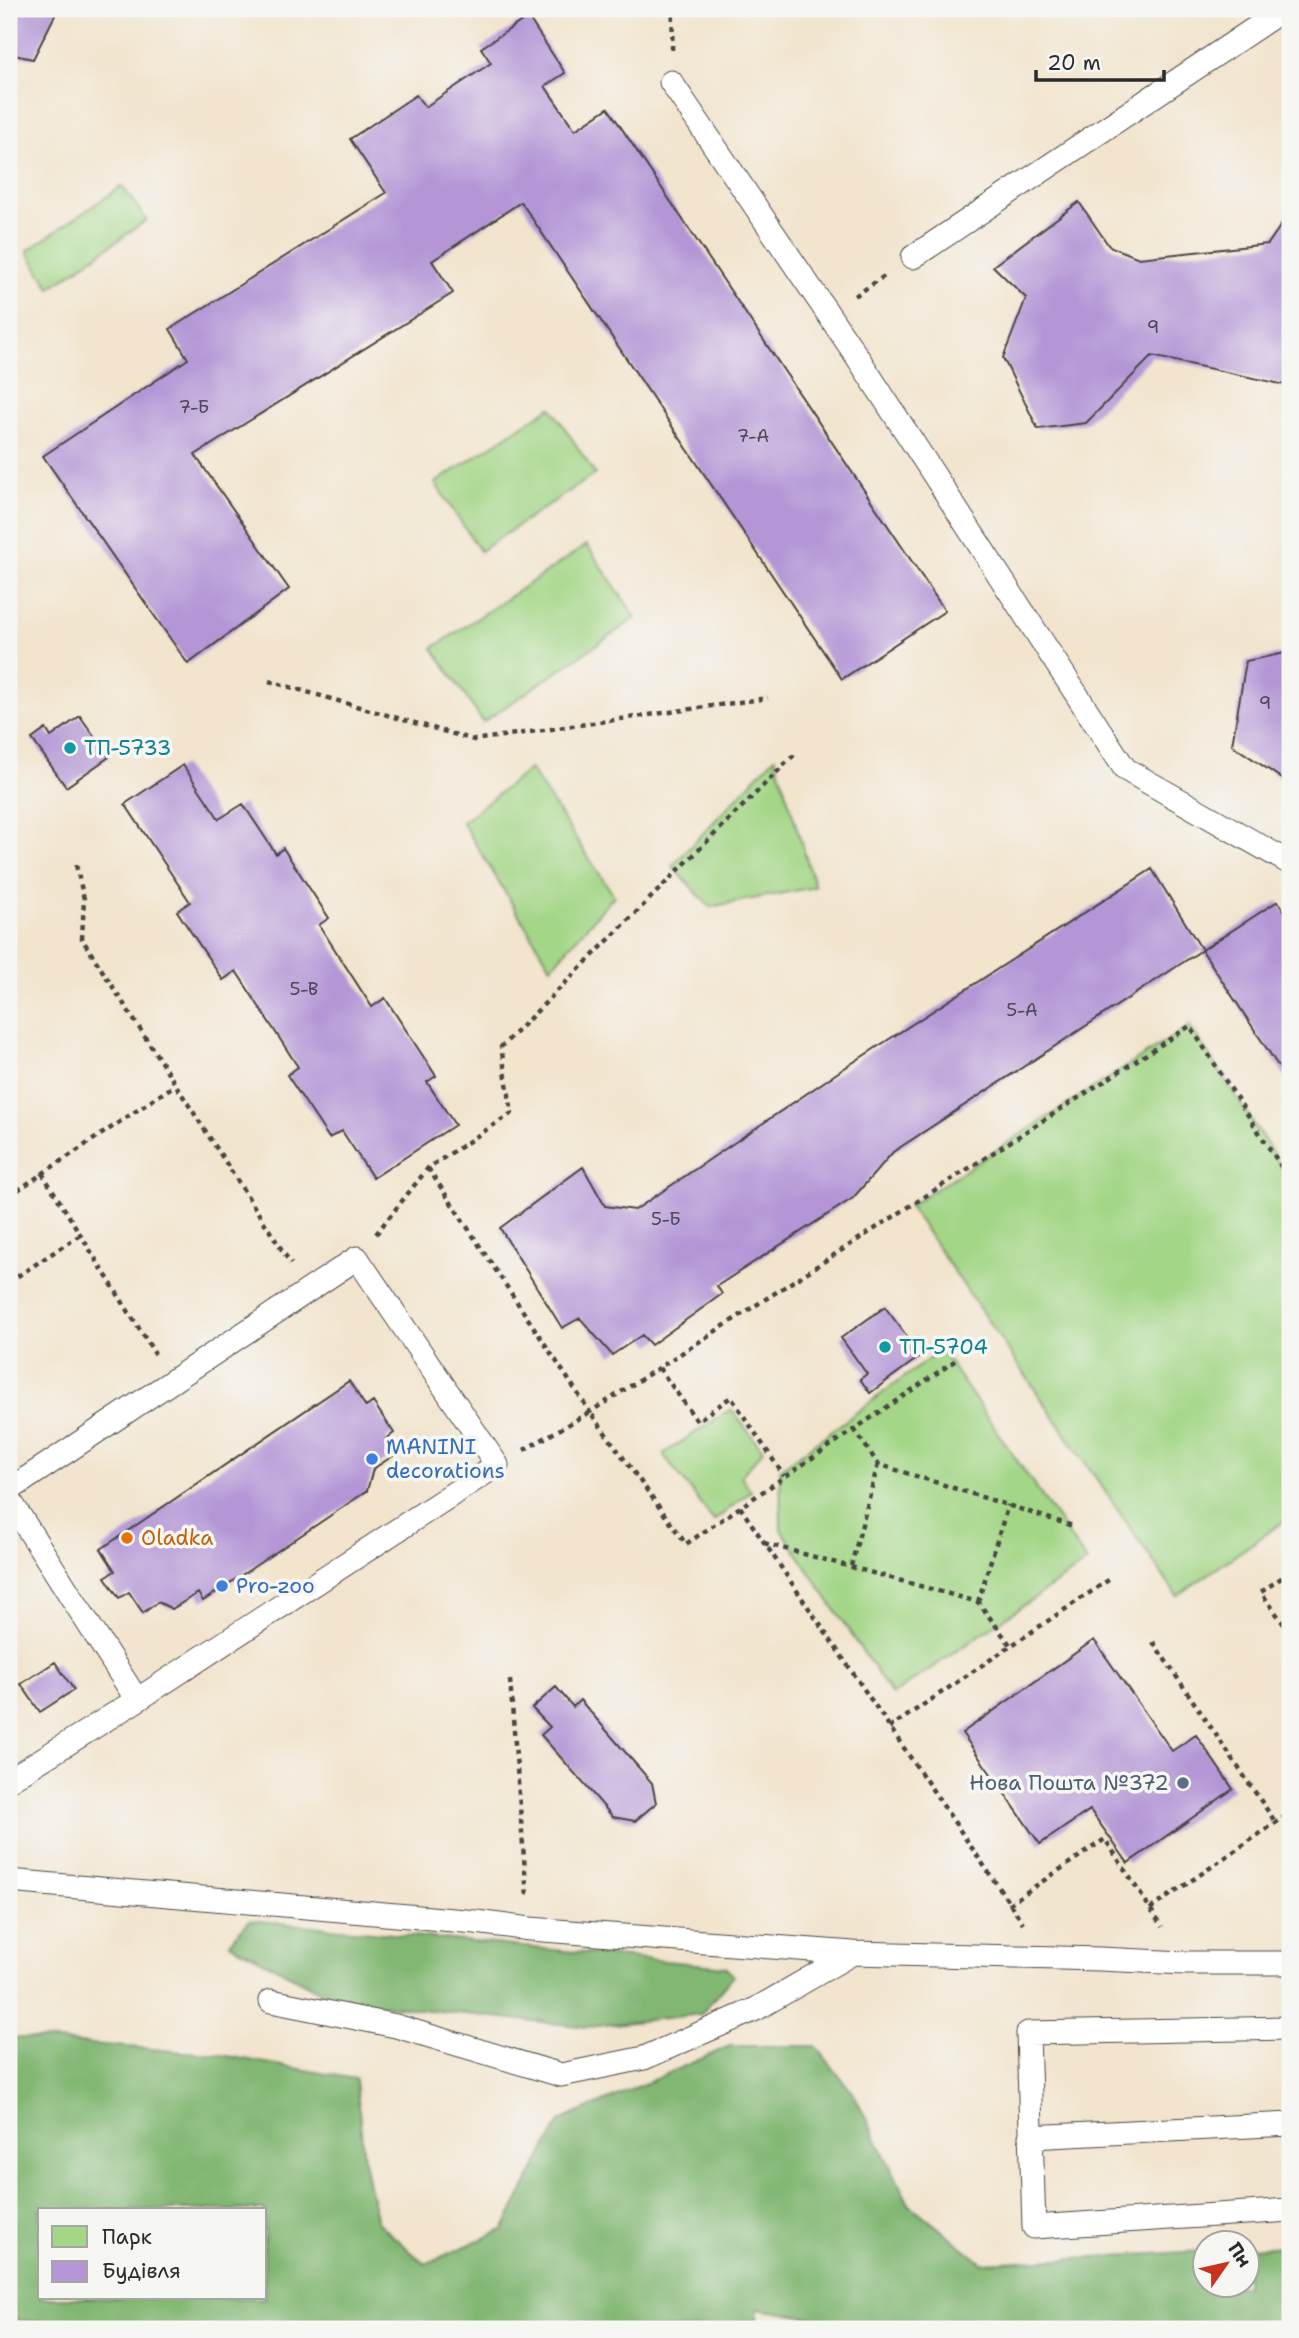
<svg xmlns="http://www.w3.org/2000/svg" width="1299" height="2338" viewBox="0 0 1299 2338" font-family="'Shantell Sans',sans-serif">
<rect width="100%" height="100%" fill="#f6f6f2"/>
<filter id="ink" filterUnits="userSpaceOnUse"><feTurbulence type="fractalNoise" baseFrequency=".0143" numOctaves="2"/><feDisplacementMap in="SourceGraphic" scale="14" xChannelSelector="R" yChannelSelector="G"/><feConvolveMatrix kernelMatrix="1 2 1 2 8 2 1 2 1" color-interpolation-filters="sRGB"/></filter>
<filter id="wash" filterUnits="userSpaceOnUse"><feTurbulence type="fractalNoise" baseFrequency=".00686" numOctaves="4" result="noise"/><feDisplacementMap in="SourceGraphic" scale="28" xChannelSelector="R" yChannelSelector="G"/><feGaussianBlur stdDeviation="1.57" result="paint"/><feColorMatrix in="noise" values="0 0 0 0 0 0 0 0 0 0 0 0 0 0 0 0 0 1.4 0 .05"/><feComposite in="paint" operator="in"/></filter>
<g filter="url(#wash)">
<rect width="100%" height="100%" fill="#f2e4cd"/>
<path fill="#a3d686" stroke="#678058" stroke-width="2" d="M122 186 147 220 50 288 27 251Z
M551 407 595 474 480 551 435 483Z
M587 545 636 618 483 722 433 648Z
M775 757 815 887 710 907 672 866Z
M530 769 614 896 551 967 462 822Z
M1190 1026 1290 1180V1517L1177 1596 909 1206Z
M941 1350 1087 1562 892 1695 781 1529 780 1469Z
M731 1409 763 1450 741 1476 751 1491 714 1521 663 1454Z"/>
<path fill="#82b773" stroke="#56714f" stroke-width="2" fill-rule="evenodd" d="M250 1920 726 1967 733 1976 701 2014 588 2027 336 2000 229 1943Z
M9 2037 221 2055 356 2079 364 2161 377 2222 425 2264 503 2230 560 2121 730 2046H816L855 2096 909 2204 982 2263 1204 2251V2286H1246L1247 2248 1290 2246V2329H882L758 2309 756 2329H93L9 2319ZM40 2210H264V2298H40Z"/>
<g id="blocks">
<path fill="#b496d6" d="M9 9H58L33 59 9 54Z
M528 17 565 73 545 86 575 130 608 108 945 611 842 679 521 202 432 261 453 293 195 455 289 589 188 664 43 456 188 359 170 329 386 193 350 139 416 95 425 107 491 63 481 48Z
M1079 202 1109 246 1139 258 1268 244 1290 212V386L1152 356 1086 423 1038 429 1003 358 1026 298 993 266Z
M1290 652V784L1232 745 1246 661Z
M80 716 109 757 66 787 32 739 46 729 51 737Z
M183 765 219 819 243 804 276 854 283 848 329 918 319 925 372 1007 385 998 436 1076 427 1082 455 1125 373 1178 342 1131 329 1138 287 1075 298 1067 236 971 223 980 177 911 190 902 125 804Z
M1152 869 1202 950 893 1152 853 1198 717 1286 722 1294 651 1345 642 1335 612 1355 580 1318 562 1328 500 1228 583 1167 605 1206 635 1210 840 1071Z
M1278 901 1290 920V1084L1202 950Z
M885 1307 911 1342 917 1338 926 1352 870 1393 860 1379 867 1374 841 1338Z
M349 1381 366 1407 373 1402 394 1433 386 1439 396 1454 373 1469 367 1491 203 1601 198 1593 172 1609 158 1602 143 1613 129 1592 119 1598 105 1577 115 1571 101 1549Z
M1094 1640 1172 1751 1196 1735 1233 1789 1128 1863 1090 1810 1040 1844 962 1733Z
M55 1662 74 1690 40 1712 21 1684Z
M556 1687 573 1707 580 1700 652 1783 656 1803 635 1821 613 1817 541 1735 550 1727 532 1708Z"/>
</g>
</g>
<g filter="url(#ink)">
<use href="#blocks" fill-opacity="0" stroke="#494743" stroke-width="2"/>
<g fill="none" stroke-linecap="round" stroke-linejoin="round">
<defs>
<path id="lane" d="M671 82 858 358 1125 769 1290 863
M913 257 1284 9
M9 1490 357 1258 497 1465 137 1700 9 1780
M9 1499 137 1700
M9 1881 476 1922 530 1929 853 1953 1100 1959 1185 1963H1290
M271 2001 396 2026 561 2075 644 2058 756 2009 853 1953
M1290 2028 1028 2033 1034 2227 1290 2210
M1030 2137 1290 2124"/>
</defs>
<use href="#lane" stroke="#494743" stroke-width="25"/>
<path stroke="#494743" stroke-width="4.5" stroke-dasharray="5 5" stroke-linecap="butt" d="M672 50 673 9
M855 296 886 275
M269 681 474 740 768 698
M76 865 84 899 82 939 291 1264
M428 1168 590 1412 1190 1026 1290 1180
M42 1173 155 1354
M9 1196 175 1085
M376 1234 428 1168 512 1113 501 1047 796 753
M9 1282 80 1235
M659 1368 697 1421 731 1397 784 1476
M854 1429 878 1464 1073 1526
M524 1450 590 1412 686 1544 959 1358
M740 1507 1023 1923
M764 1543 978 1602 1011 1646
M851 1566 878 1464
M1290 1572 1261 1592 1290 1633
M978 1602 1008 1505
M1153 1642 1276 1823
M510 1680 527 1896
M889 1728 1110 1579
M1009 1904 1105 1839 1162 1927
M1150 1909 1290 1813"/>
<use href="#lane" stroke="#fff" stroke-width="23"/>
</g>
</g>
<g fill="#0f9aa8" stroke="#f6f6f2" stroke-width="2.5">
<circle cx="70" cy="748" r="7"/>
<circle cx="885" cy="1347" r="7"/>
</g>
<g fill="#3f7fe0" stroke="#f6f6f2" stroke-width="2.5">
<circle cx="372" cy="1459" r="7"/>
<circle cx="222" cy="1586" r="7"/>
</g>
<circle fill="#e8710a" stroke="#f6f6f2" stroke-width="2.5" cx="127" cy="1538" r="7"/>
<circle fill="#5c6f8a" stroke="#f6f6f2" stroke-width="2.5" cx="1183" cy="1783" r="7"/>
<g text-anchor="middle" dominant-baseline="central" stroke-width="7" stroke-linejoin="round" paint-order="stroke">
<g font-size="18" fill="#4d4656">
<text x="1153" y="327">9</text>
<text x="194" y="407">7-Б</text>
<text x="753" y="436">7-А</text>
<text x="1265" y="703">9</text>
<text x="304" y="989">5-В</text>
<text x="1022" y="1010">5-А</text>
<text x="666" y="1219">5-Б</text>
</g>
<g font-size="21" fill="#0d838f" stroke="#f6f6f2" text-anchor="start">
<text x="84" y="748">ТП-5733</text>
<text x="899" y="1347">ТП-5704</text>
</g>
<g font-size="21" fill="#366cbe" stroke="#f6f6f2" text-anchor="start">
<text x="386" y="1447">MANINI<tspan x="386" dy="24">decorations</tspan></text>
<text x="236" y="1586">Pro-zoo</text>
</g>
<g font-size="21" fill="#c56008" stroke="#f6f6f2" text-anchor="start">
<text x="141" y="1538">Oladka</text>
</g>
<g font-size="21" fill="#4e5e75" stroke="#f6f6f2" text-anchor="end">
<text x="1169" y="1783">Нова Пошта №372</text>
</g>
</g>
<rect width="1299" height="2338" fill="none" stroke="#f6f6f2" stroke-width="35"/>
<rect x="38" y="2208" width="228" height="91" fill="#f6f6f2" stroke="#a5a5a2" stroke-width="2"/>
<rect x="52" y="2226" width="35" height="21" fill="#a3d686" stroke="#a5a5a2" stroke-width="2"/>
<text x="102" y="2244" font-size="21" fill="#2b2b2b">Парк</text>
<rect x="52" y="2261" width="35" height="21" fill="#b496d6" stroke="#a5a5a2" stroke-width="2"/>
<text x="102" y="2278" font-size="21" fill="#2b2b2b">Будівля</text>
<g transform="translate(1226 2264) rotate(56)"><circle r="33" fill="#f6f6f2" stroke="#a5a5a2" stroke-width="2"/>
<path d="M0-5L12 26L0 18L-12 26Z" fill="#c8321e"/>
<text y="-10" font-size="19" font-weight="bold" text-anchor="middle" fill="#2b2b2b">Пн</text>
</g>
<path d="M1036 70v10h128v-10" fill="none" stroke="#2b2b2b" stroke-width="3.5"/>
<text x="1047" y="70" font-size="21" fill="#2b2b2b" stroke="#f6f6f2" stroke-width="5" paint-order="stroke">20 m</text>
</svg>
